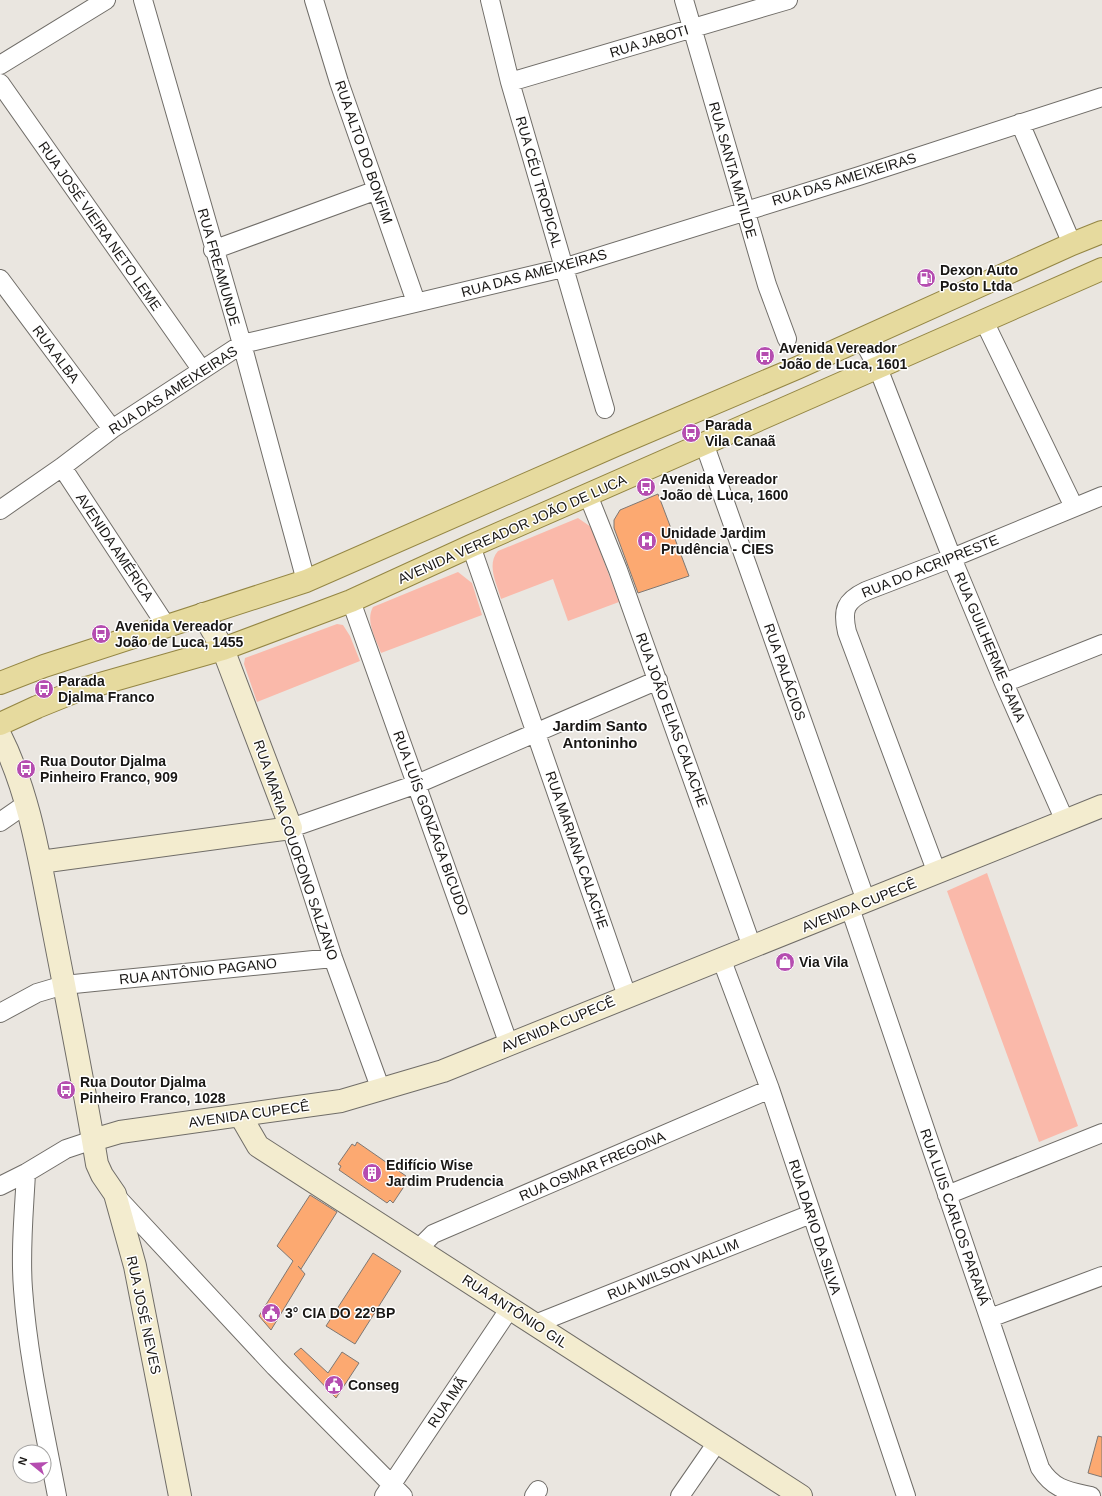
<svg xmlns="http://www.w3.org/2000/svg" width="1102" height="1496" viewBox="0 0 1102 1496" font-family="Arial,sans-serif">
<rect width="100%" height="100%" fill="#eae6e0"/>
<path fill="#fab9aa" d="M578 518 591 527 619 602 568 621 553 579 501 599C497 584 486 565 498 551Z
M458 572 472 583 482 615 381 653C376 639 365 621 373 607Z
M337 624 343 625 350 636 360 661 257 702 244 664 245 658Z
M987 873 1078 1126 1039 1142 947 891Z"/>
<path fill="#fca971" stroke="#7e7874" d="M658 494 689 576 638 593 614 528V520L620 510Z
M357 1142 406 1176 404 1180 407 1182 393 1203 390 1200 387 1203 339 1170 341 1166 338 1164 352 1144 355 1146Z
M310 1195 337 1212 301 1269 298 1266 305 1274 271 1330 259 1316 293 1261 277 1246Z
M373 1253 401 1271 355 1344 326 1326Z
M301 1348 328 1373 342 1352 359 1363 336 1398 294 1354Z
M1098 1436 1102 1437V1477L1088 1473Z"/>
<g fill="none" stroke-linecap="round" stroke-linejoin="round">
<defs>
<path id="street" d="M143 0 242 344 306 581
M314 0 339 82 416 302
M490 0 510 82 605 409
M684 0 767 285 787 339
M0 65 106 0
M510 82 788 0
M0 83 201 369
M1020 123 1072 244
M213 250 377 190
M0 279 112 429
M984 321 1074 507
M862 339 878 368 952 558 1004 683 1065 821
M704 443 866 901
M62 467 167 627
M588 495 618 570 752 947
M0 510 62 467 112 429 242 344 563 268 859 176 1102 97
M471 546 627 996
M351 601 509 1045
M1004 683 1102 644
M0 822 26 804
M937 873 847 632C842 610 845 601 866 591L952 558 1102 496
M850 908 1040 1468C1054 1490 1068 1491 1091 1496
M721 958 770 1089 906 1496
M0 1013 37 993 64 985 333 958
M381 1090 333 958 291 828 417 784 658 680
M26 1173C24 1212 20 1251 23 1289 28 1359 44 1427 57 1496
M0 1186 26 1173 66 1149 93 1140
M115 1195 275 1367 403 1496
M947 1195 1102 1133
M418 1249 433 1234 770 1089
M990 1318 1102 1276
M535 1324 811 1214
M384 1496 510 1308
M534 1496 538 1490
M680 1496 718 1441"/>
<path id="secondary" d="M0 735C30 794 40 863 53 928 68 1006 84 1085 97 1164L102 1175 115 1194 135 1266 180 1496
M40 862 291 828 223 649 203 614
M240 1115 258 1146 801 1496
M93 1140 120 1132 341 1101 443 1071 1102 806"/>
<path id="primary" d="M0 683 44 666 306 581 616 445 797 368 1072 244 1102 232
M0 724 37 707 79 690 223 649 351 601 471 546 1102 269"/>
</defs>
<use href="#street" stroke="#706d68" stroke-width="20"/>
<use href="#secondary" stroke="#706d68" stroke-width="24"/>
<use href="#primary" stroke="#948644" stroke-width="24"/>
<use href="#street" stroke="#fff" stroke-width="18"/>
<use href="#secondary" stroke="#f3eccf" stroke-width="22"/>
<use href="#primary" stroke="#e6da9e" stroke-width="22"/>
</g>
<defs>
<symbol id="fuel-disc" viewBox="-11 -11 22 22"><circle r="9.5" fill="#b54db0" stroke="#fff"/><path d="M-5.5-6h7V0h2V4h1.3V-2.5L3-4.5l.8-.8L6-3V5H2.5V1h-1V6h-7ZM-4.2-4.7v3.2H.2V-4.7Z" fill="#fff"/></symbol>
<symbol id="bus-disc" viewBox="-11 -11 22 22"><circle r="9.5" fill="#b54db0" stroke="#fff"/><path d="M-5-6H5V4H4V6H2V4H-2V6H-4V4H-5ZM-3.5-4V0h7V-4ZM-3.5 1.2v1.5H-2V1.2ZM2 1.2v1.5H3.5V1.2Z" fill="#fff"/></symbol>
<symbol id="hospital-disc" viewBox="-11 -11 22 22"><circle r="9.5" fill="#b54db0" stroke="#fff"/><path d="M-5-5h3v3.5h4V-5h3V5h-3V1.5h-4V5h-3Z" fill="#fff"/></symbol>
<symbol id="shop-disc" viewBox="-11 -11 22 22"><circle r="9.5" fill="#b54db0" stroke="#fff"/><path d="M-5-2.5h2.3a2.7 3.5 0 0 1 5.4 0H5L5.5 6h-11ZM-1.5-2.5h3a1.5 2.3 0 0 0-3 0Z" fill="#fff"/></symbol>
<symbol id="building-disc" viewBox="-11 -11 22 22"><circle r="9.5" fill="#b54db0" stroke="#fff"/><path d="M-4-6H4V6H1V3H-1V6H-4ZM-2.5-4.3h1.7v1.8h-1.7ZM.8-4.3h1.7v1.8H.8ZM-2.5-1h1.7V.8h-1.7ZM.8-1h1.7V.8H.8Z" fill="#fff"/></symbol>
<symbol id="civic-disc" viewBox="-11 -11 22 22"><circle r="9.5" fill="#b54db0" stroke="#fff"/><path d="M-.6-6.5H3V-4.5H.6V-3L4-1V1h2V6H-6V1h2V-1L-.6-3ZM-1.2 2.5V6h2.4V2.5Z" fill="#fff"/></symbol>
</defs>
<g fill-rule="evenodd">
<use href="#fuel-disc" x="915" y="267" width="22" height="22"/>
<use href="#bus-disc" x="754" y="345" width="22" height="22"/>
<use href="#bus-disc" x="680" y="422" width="22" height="22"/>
<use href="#bus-disc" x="635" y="476" width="22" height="22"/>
<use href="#hospital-disc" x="636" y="530" width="22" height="22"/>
<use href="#bus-disc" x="90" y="623" width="22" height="22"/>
<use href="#bus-disc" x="33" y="678" width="22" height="22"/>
<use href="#bus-disc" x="15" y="758" width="22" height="22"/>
<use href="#shop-disc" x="774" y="951" width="22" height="22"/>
<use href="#bus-disc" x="55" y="1079" width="22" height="22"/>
<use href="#building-disc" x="361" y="1162" width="22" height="22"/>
<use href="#civic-disc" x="260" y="1302" width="22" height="22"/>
<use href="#civic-disc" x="323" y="1374" width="22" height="22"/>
</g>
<g text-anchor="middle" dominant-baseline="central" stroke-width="3" stroke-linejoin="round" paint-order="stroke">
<g font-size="14" fill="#191715" stroke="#fff">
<text transform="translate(649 41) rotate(-17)">RUA JABOTI</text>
<text transform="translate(364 152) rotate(71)">RUA ALTO DO BONFIM</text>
<text transform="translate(733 170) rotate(74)">RUA SANTA MATILDE</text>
<text transform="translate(844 179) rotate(-17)">RUA DAS AMEIXEIRAS</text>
<text transform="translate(539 182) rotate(74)">RUA CÉU TROPICAL</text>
<text transform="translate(100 226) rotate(55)">RUA JOSÉ VIEIRA NETO LEME</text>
<text transform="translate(219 267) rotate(74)">RUA FREAMUNDE</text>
<text transform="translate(534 273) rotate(-15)">RUA DAS AMEIXEIRAS</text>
<text transform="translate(56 354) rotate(53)">RUA ALBA</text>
<text transform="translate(173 390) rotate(-33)">RUA DAS AMEIXEIRAS</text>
<text transform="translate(512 529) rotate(-24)">AVENIDA VEREADOR JOÃO DE LUCA</text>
<text transform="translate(115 547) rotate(56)">AVENIDA AMÉRICA</text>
<text transform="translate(930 566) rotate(-22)">RUA DO ACRIPRESTE</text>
<text transform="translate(990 647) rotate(67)">RUA GUILHERME GAMA</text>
<text transform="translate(785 672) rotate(71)">RUA PALÁCIOS</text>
<text transform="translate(672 720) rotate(70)">RUA JOÃO ELIAS CALACHE</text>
<text transform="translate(431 823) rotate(70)">RUA LUÍS GONZAGA BICUDO</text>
<text transform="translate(296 850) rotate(71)">RUA MARIA COUOFONO SALZANO</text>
<text transform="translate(577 850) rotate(71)">RUA MARIANA CALACHE</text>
<text transform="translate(859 905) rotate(-22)">AVENIDA CUPECÊ</text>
<text transform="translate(198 971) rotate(-6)">RUA ANTÔNIO PAGANO</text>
<text transform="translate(558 1024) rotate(-23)">AVENIDA CUPECÊ</text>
<text transform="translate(249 1114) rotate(-8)">AVENIDA CUPECÊ</text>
<text transform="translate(592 1166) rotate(-23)">RUA OSMAR FREGONA</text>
<text transform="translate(955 1217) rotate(71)">RUA LUIS CARLOS PARANÁ</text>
<text transform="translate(815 1227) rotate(72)">RUA DARIO DA SILVA</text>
<text transform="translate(673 1269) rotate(-22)">RUA WILSON VALLIM</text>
<text transform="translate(515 1311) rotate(33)">RUA ANTÔNIO GIL</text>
<text transform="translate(144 1315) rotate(78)">RUA JOSÉ NEVES</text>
<text transform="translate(447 1402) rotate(-56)">RUA IMÃ</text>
</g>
<g font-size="14" font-weight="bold" fill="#191715" stroke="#fff" text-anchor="start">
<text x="940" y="270">Dexon Auto<tspan x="940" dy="16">Posto Ltda</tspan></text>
<text x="779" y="348">Avenida Vereador<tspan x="779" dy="16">João de Luca, 1601</tspan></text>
<text x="705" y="425">Parada<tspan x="705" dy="16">Vila Canaã</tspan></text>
<text x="660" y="479">Avenida Vereador<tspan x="660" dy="16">João de Luca, 1600</tspan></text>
<text x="661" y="533">Unidade Jardim<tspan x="661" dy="16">Prudência - CIES</tspan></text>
<text x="115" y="626">Avenida Vereador<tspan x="115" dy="16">João de Luca, 1455</tspan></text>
<text x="58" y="681">Parada<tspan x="58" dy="16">Djalma Franco</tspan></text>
<text x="40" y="761">Rua Doutor Djalma<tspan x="40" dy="16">Pinheiro Franco, 909</tspan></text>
<text x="799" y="962">Via Vila</text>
<text x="80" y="1082">Rua Doutor Djalma<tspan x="80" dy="16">Pinheiro Franco, 1028</tspan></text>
<text x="386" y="1165">Edifício Wise<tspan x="386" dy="16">Jardim Prudencia</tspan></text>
<text x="285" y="1313">3° CIA DO 22°BP</text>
<text x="348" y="1385">Conseg</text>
</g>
<g font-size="15" font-weight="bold" fill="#191715" stroke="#fff">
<text x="600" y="725">Jardim Santo<tspan x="600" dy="17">Antoninho</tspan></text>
</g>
</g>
<g transform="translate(32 1464) rotate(288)"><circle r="19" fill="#ffffff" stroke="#a3a2a1"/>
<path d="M0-3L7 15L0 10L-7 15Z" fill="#b54db0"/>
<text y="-6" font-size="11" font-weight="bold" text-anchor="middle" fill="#191715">N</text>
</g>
</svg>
